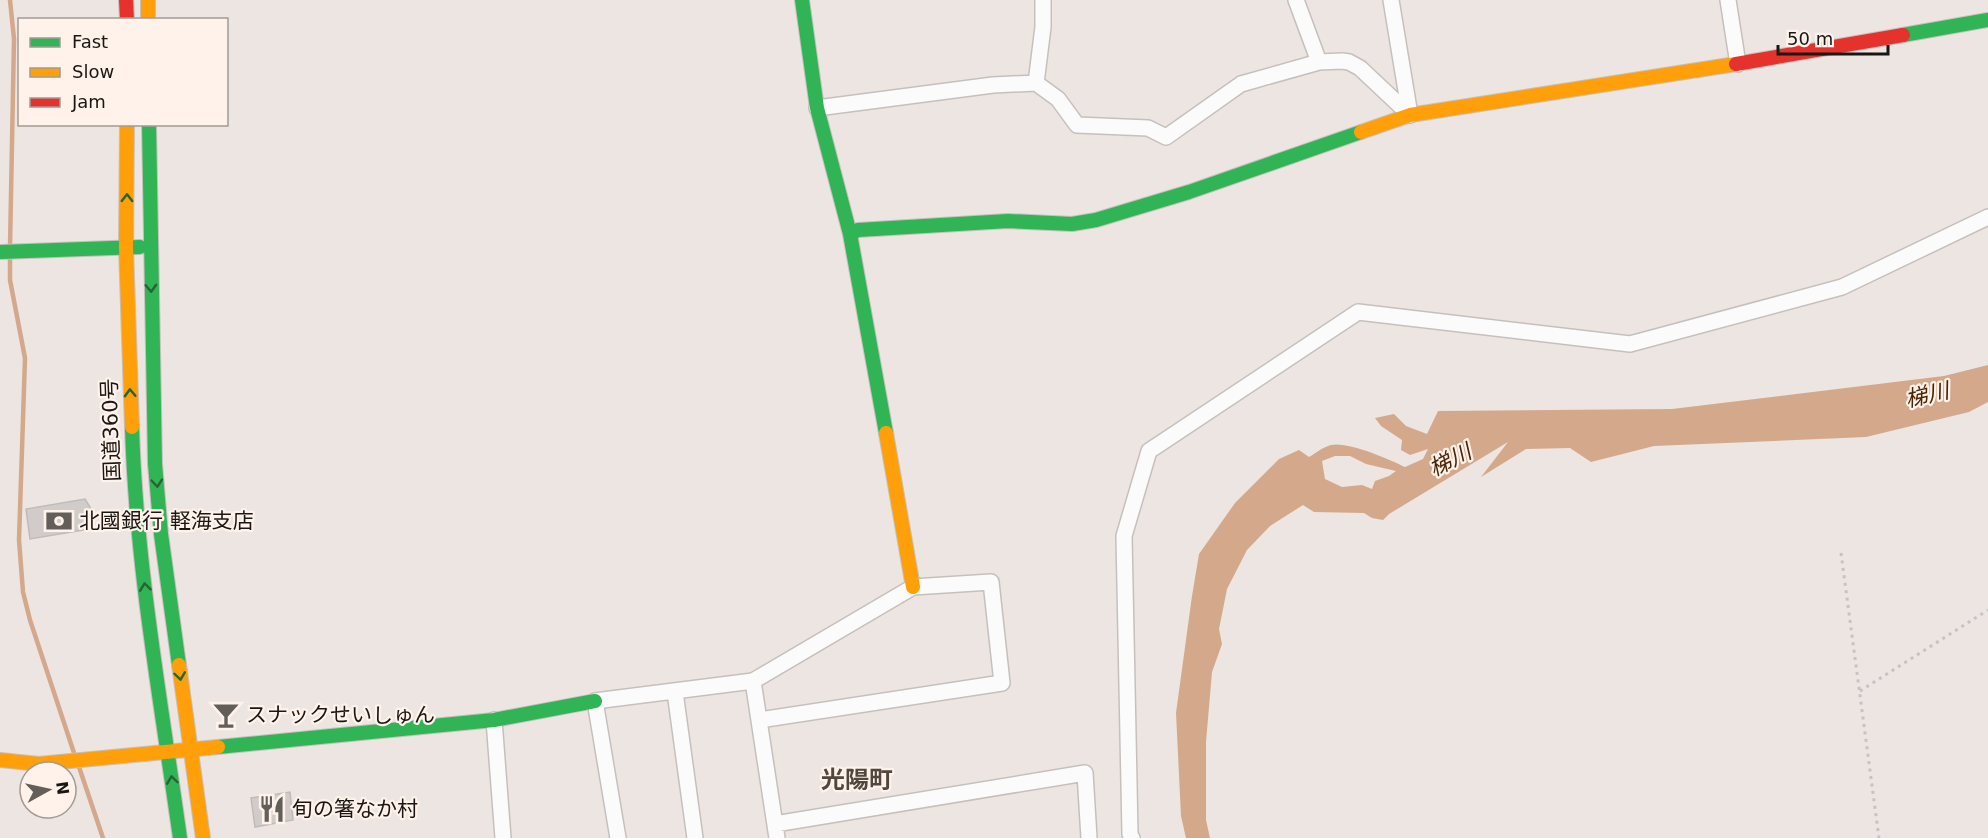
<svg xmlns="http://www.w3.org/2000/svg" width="1988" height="838" viewBox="0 0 1988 838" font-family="'DejaVu Sans','Noto Sans JP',sans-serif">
<rect width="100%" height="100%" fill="#ece5e2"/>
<path fill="#d4a88b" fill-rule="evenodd" d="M1988 365V402L1969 412 1866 437 1654 446 1591 462 1570 448 1526 449 1481 477 1508 442 1389 514 1383 520 1372 518 1364 513 1314 512 1303 505 1270 526 1247 550 1227 589 1219 629 1222 644 1212 672 1206 742V820L1210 838H1186L1181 816 1176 713 1192 596 1199 554 1235 503 1279 459 1299 450 1309 457C1316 453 1323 447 1331 445 1347 441 1389 459 1405 467L1423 459 1428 449 1410 455 1401 450 1402 440 1381 426 1375 418 1394 414 1406 426 1427 434 1438 411 1672 409 1944 376ZM1335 456H1350L1366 464 1396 471 1389 476 1375 481 1372 489 1362 485 1342 487 1325 479 1322 461Z"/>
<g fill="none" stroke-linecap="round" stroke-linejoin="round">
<path stroke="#d4a88b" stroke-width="4.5" d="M10 247 14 39 10 0
M10 258V280L25 358 19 540 23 592 30 620 75 756
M79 767 103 838"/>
</g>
<path fill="#d1ccc9" stroke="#c0bbb8" stroke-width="1.5" d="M85 499 93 512 89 529 30 539 26 509Z
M290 792 293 820 255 827 251 798Z"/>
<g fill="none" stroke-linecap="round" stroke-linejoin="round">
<defs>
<path id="street" d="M1296 0 1319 62
M1391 0 1410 115
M1728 0 1738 64
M1036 83 1043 27V0
M817 108 993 85 1036 83 1058 99 1077 125 1148 128 1166 137 1241 84 1319 62 1342 61 1349 62 1360 68 1410 115
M753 681 777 838
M675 692 695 838
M494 720 503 838
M775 824 1085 773 1089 838
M618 838 595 701 753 681 913 587 991 582 1002 683 760 720
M1132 838 1130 834 1124 536 1149 451 1358 312 1630 344 1842 287 1988 217"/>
<path id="fast" d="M802 0 817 108 850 234 886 433
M1903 35 1988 20
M149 124 155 464 161 534 179 665
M850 234 858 230 1008 221 1072 224 1096 220 1189 192 1361 132
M0 252 140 247
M132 427C136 565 161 702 180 838
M218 747 494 720 595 701"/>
<path id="slow" d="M148 0V20
M127 124 126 247 132 427
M1361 132 1410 115 1736 64
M886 433 913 587
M179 665 203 838
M0 760 39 764 218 747"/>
<path id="jam" d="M126 0 127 20
M1736 64 1903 35"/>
</defs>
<use href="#street" stroke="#c6c0bd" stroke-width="18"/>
<use href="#fast" stroke="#c6c0bd" stroke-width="16"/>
<use href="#slow" stroke="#c6c0bd" stroke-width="16"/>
<use href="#jam" stroke="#c6c0bd" stroke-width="16"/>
<path stroke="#c5c4c2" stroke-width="3" stroke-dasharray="3 4.5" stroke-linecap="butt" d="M1841 553 1879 838
M1860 691 1988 610"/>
<use href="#street" stroke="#fcfbfb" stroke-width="15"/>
<use href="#fast" stroke="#30b455" stroke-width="14"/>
<use href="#slow" stroke="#ff9f0a" stroke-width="14"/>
<use href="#jam" stroke="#e5322d" stroke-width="14"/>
</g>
<defs><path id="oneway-chevron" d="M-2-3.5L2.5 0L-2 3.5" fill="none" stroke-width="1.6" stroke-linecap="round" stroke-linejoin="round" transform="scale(1.5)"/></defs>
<g stroke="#256534">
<use href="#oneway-chevron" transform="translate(127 198) rotate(-90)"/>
<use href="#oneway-chevron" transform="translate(151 288) rotate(88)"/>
<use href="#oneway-chevron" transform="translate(130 393) rotate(-92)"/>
<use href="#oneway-chevron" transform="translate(157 483) rotate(85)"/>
<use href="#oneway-chevron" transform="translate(145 587) rotate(-97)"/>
<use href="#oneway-chevron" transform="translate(180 676) rotate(82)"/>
<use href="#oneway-chevron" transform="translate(172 780) rotate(-98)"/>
</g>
<defs>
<symbol id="bank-bare" viewBox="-9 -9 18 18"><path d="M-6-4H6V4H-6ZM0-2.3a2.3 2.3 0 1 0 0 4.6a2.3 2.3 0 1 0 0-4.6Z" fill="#645e5b" stroke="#fef2ea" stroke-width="2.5" paint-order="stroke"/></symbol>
<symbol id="bar-bare" viewBox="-9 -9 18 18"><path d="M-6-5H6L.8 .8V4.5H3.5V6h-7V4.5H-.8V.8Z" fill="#645e5b" stroke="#fef2ea" stroke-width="2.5" paint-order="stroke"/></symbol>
<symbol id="restaurant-bare" viewBox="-9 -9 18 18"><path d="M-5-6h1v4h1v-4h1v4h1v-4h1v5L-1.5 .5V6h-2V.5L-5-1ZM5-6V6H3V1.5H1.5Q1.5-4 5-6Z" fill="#645e5b" stroke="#fef2ea" stroke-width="2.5" paint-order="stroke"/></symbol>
</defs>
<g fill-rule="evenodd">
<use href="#bank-bare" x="40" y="502" width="38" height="38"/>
<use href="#bar-bare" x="207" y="696" width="38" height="38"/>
<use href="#restaurant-bare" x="253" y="790" width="38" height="38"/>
</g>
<g text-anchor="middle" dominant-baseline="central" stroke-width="4.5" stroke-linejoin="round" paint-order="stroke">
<g font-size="21" fill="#1a1613" stroke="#fef2ea">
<text transform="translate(111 430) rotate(-92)">国道360号</text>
</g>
<g font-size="21" fill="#1a1613" stroke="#fef2ea" text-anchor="start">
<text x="79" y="521">北國銀行 軽海支店</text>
<text x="246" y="715">スナックせいしゅん</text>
<text x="292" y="809">旬の箸なか村</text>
</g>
<g font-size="22" font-style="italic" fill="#4b2404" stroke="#fef2ea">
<text transform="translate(1927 395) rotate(-13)">梯川</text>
<text transform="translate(1450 460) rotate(-27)">梯川</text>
</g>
<g font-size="24" font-weight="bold" fill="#514740" stroke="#fef2ea">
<text x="857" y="780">光陽町</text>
</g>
</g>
<rect x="18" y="18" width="210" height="108" fill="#fef2ea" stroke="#a39a94" stroke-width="1.5"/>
<rect x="30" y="38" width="30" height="9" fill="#30b455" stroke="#a39a94" stroke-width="1.5"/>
<text x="72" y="48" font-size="18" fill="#1a1613">Fast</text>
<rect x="30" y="68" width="30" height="9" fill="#ff9f0a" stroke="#a39a94" stroke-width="1.5"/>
<text x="72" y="78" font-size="18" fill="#1a1613">Slow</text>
<rect x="30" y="98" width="30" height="9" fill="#e5322d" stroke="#a39a94" stroke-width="1.5"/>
<text x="72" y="108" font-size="18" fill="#1a1613">Jam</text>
<g transform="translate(48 790) rotate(82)"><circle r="28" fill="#fef2ea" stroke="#a39a94" stroke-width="1.5"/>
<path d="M0-4.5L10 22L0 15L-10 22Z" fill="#645e5b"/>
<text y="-9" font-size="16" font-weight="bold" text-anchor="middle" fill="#1a1613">N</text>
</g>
<path d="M1778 45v9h110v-9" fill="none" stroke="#1a1613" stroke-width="3"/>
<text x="1787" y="45" font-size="18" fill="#1a1613" stroke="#fef2ea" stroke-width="4.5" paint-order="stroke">50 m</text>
</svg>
